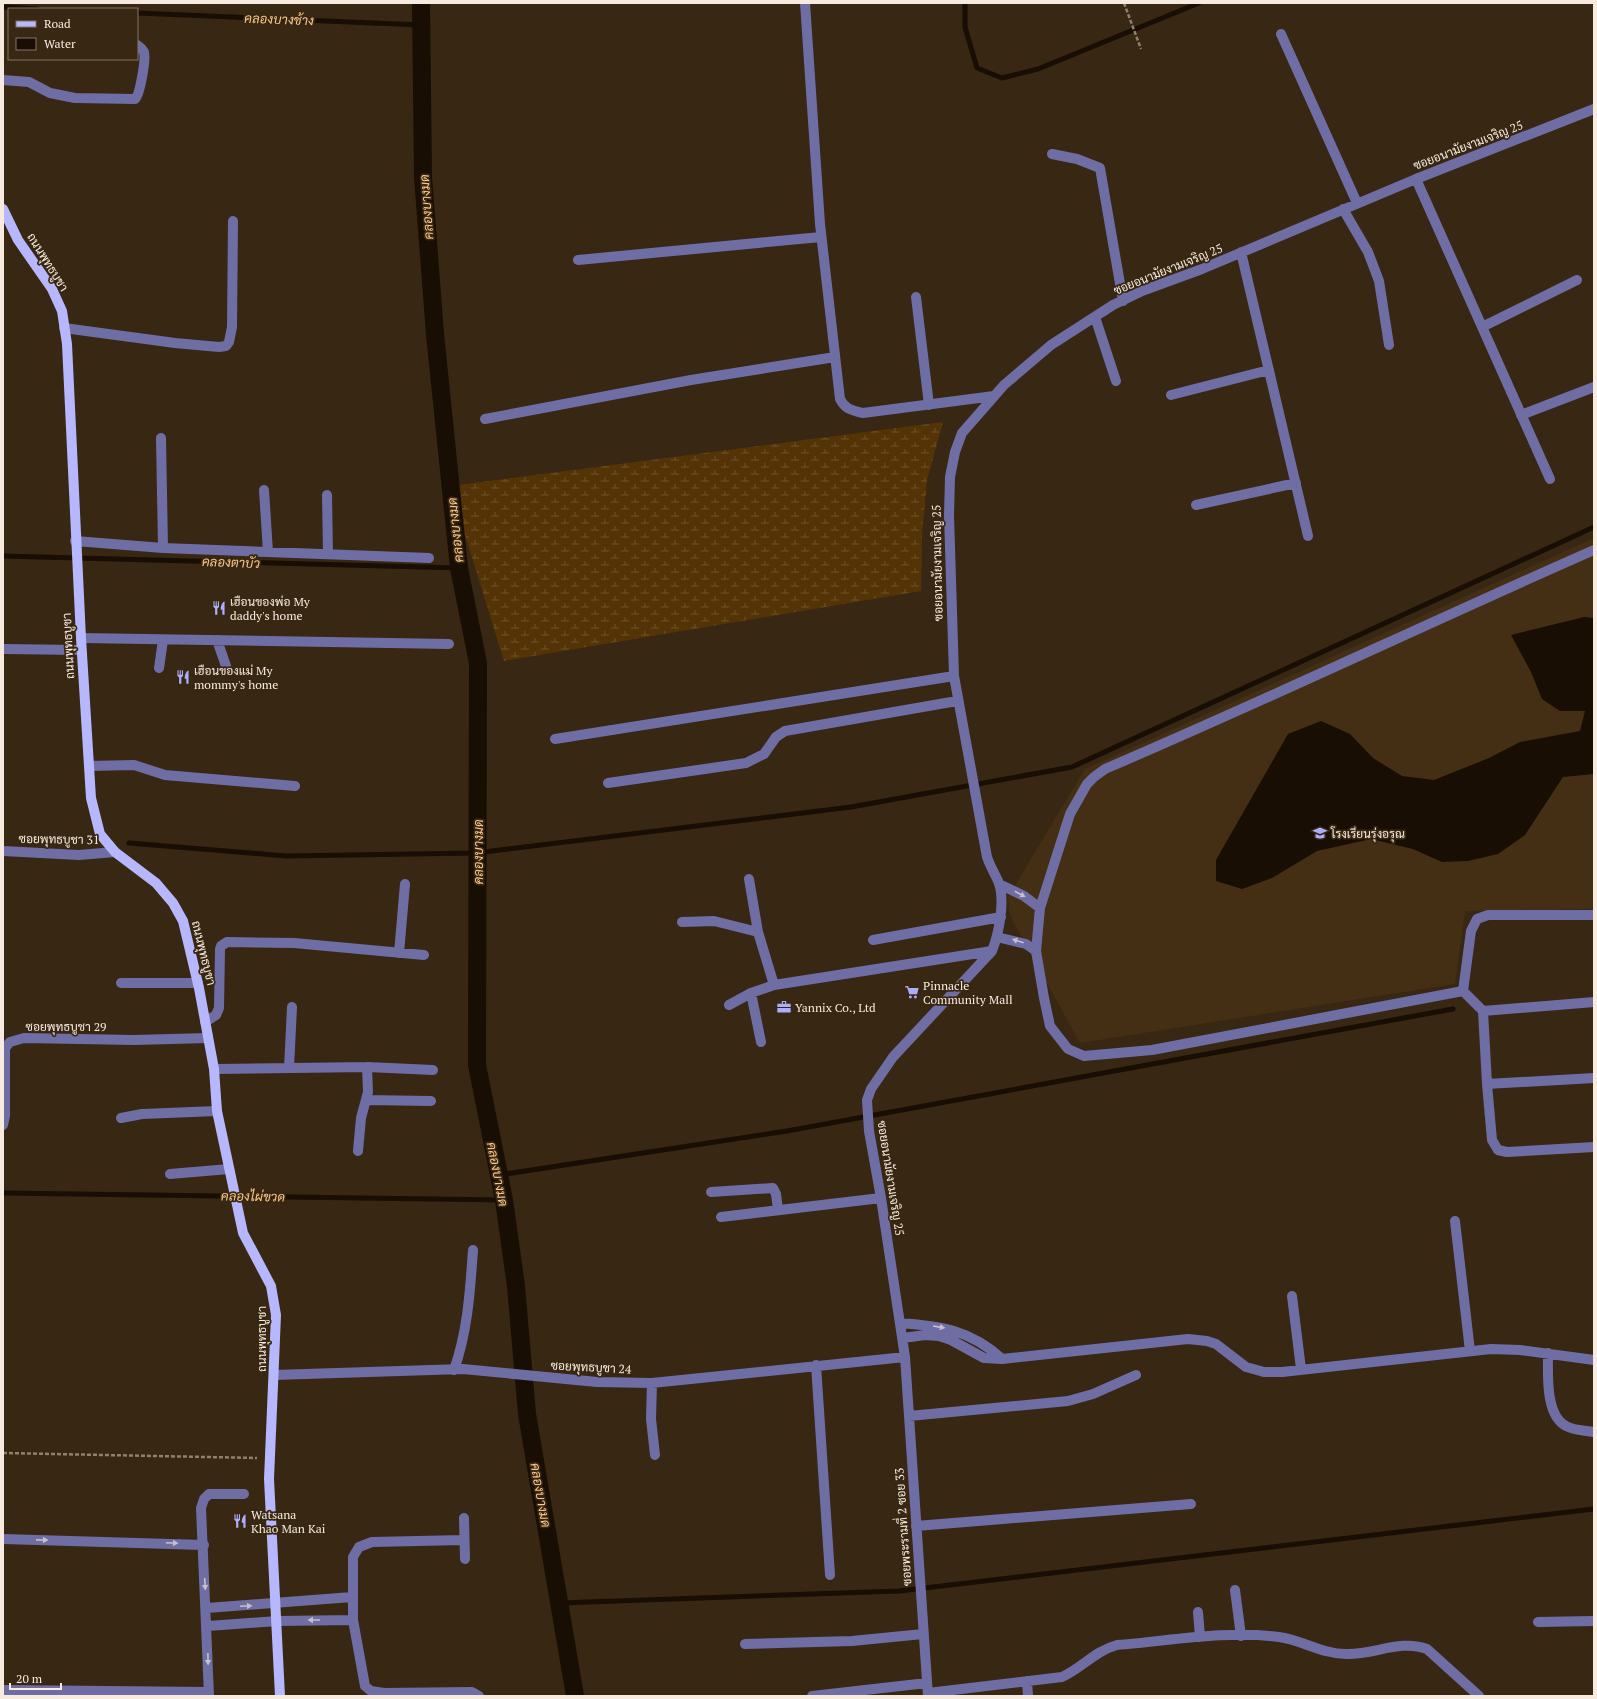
<svg xmlns="http://www.w3.org/2000/svg" width="1597" height="1699" viewBox="0 0 1597 1699" font-family="'PT Serif',Sarabun,serif">
<defs>
<pattern id="wetland-marsh" width="20" height="14" patternUnits="userSpaceOnUse"><rect width="20" height="14" fill="#543406"/><path d="M1 5h8M5 5V1M11 12h8M15 12V8" fill="none" stroke="#6d522a"/></pattern>
</defs>
<rect width="100%" height="100%" fill="#382712"/>
<path fill="#442f14" d="M1594 538V909L1465 911 1455 984 1080 1043 1010 916 1008 897 1085 769Z"/>
<path fill="url(#wetland-marsh)" d="M943 422 927 480 922 534 921 591 504 661 450 486Z"/>
<path fill="#180e04" d="M1584 617 1594 618V774L1563 777 1525 835 1498 854 1468 861 1442 862 1413 849 1371 839 1317 851 1272 878 1242 889 1216 881V860L1288 734 1321 721 1350 734 1373 758 1402 776 1434 780 1489 758 1520 742 1580 731 1585 711H1560L1542 699 1531 672 1511 635Z"/>
<g fill="none" stroke-linecap="round" stroke-linejoin="round">
<path stroke="#180e04" stroke-width="5" d="M965 3V27L977 68 1002 78 1038 69 1199 3
M3 7 37 9
M137 13 421 25
M3 556 459 568
M129 843 286 856 476 853 851 807 1072 767 1594 527
M499 1175 787 1131 1453 1009
M3 1193 504 1200
M560 1603 899 1591 1594 1509"/>
<path stroke="#180e04" stroke-width="18" d="M421 3 423 177 435 334 459 568 478 663 477 1065 504 1200 516 1286 527 1414 575 1696"/>
<path stroke="#8f806f" stroke-width="2.5" stroke-dasharray="4 2" stroke-linecap="butt" d="M1124 3 1141 49
M3 1453 257 1458"/>
<path stroke="#6e6ea5" stroke-width="10" d="M805 3 820 224 840 399C845 409 851 410 863 413L994 396
M1281 34 1357 203
M3 80 29 82 50 93 75 98 135 99C140 95 146 59 144 52 142 49 140 47 137 45
M1052 154 1077 159 1100 168 1123 301
M1416 179 1550 479
M1343 209 1368 252 1379 281 1389 345
M1241 252 1308 536
M578 260 821 237
M916 297 929 405
M1095 317 1116 381
M1482 327 1577 280
M64 328 175 343 219 347 226 346 229 342 232 327 233 221
M1171 395 1269 370
M1521 415 1594 387
M485 419 691 380 835 357
M161 438 163 548
M264 490 268 552
M327 495 328 554
M1196 505 1296 483
M75 541 163 548 429 558
M81 638 449 644
M217 640 226 666
M3 649 81 650
M159 668 163 640
M555 739 954 676
M89 766 134 765 165 775 295 786
M608 783 746 763 764 754 776 737 785 731 957 701
M3 851 79 855 115 852
M749 879 758 932 774 985
M999 884 1024 896 1040 908
M682 922 714 921 758 932
M997 937 1026 944 1036 951
M873 940 1001 917
M399 953 405 884
M121 983H198
M1463 991 1152 1050 1084 1056 1068 1049 1050 1026 1044 998 1036 951 1040 908 1070 814 1087 784 1094 777 1105 769C1269 699 1430 622 1594 550
M1463 991 1483 1011 1487 1084 1492 1140 1498 1150 1507 1152 1594 1147
M1463 991 1471 931 1477 919 1488 915H1594
M751 993 761 1042
M729 1005 751 993 774 985 992 951
M1483 1011 1594 1002
M205 1022 216 1015 219 1008 220 949 221 946 227 942 294 943 424 955
M289 1068 292 1007
M214 1069 367 1067 433 1070
M1487 1084 1594 1078
M367 1100 431 1101
M121 1118 142 1114 217 1111
M3 1125 5 1116V1048L10 1042 24 1038 134 1040 208 1038
M358 1151 361 1118 368 1092 367 1067
M170 1174 229 1169
M711 1192 773 1188 776 1194 778 1210
M721 1217 881 1198
M1455 1221 1470 1351
M1292 1296 1301 1369
M900 1323C941 1326 971 1330 1002 1359
M903 1338 925 1335 939 1336 951 1340 984 1358 1002 1359 1188 1339 1207 1341 1216 1344 1246 1367 1264 1372H1282L1491 1349 1520 1350 1594 1360
M1548 1353C1548 1374 1545 1415 1566 1426 1575 1431 1585 1430 1594 1432
M816 1365 830 1575
M454 1370C468 1330 470 1291 473 1250
M274 1375 463 1369 597 1382 652 1383 905 1357
M652 1383 651 1419 655 1455
M909 1416 1068 1401 1093 1394 1136 1375
M464 1518 465 1559
M916 1526 1191 1504
M3 1539 204 1545
M464 1540 372 1542 359 1547 353 1557V1620L365 1686 371 1691 384 1693 472 1692 479 1696
M1235 1590 1241 1636
M207 1608 352 1597
M1198 1612 1200 1637
M1538 1622 1594 1621
M208 1626 277 1621 353 1620
M745 1644 852 1641 923 1634
M1027 1681 1028 1696
M3 1690 209 1692
M928 1693 1062 1677C1082 1668 1095 1651 1117 1645 1170 1641 1225 1630 1279 1637 1302 1640 1322 1654 1346 1654 1374 1655 1400 1639 1427 1649L1479 1696
M209 1696 201 1508 204 1499 209 1494H244
M812 1696 927 1683
M928 1696 905 1357 881 1198 869 1131 867 1100 871 1089 893 1057 992 951C999 933 1005 902 999 883 995 874 990 866 987 857L954 676 949 515 950 477 955 452 962 433 1004 385 1051 345 1113 305 1142 291 1202 269 1416 179 1594 109"/>
<path stroke="#b6b7fc" stroke-width="10" d="M3 209 18 240 52 289 62 311 67 344 81 638 91 798 100 834 115 852 156 883 173 903 183 921 199 988 214 1069 217 1111 243 1233 271 1286 276 1315 269 1479 280 1696"/>
</g>
<defs><path id="oneway-solid" d="M-6-.8H1V-3.2L6.5 0L1 3.2V.8H-6Z"/></defs>
<g fill="#c7bfcb">
<use href="#oneway-solid" transform="translate(1020 894) rotate(28)"/>
<use href="#oneway-solid" transform="translate(1018 941) rotate(-162)"/>
<use href="#oneway-solid" transform="translate(939 1327) rotate(9)"/>
<use href="#oneway-solid" transform="translate(42 1540) rotate(1)"/>
<use href="#oneway-solid" transform="translate(172 1543) rotate(2)"/>
<use href="#oneway-solid" transform="translate(205 1584) rotate(87)"/>
<use href="#oneway-solid" transform="translate(246 1606) rotate(-3)"/>
<use href="#oneway-solid" transform="translate(314 1620) rotate(180)"/>
<use href="#oneway-solid" transform="translate(208 1659) rotate(89)"/>
</g>
<defs>
<symbol id="restaurant-bare" viewBox="-9 -9 18 18"><path d="M-5-6h1v4h1v-4h1v4h1v-4h1v5L-1.5 .5V6h-2V.5L-5-1ZM5-6V6H3V1.5H1.5Q1.5-4 5-6Z" fill="#adaefb" stroke="#382712" stroke-width="2.5" paint-order="stroke"/></symbol>
<symbol id="school-bare" viewBox="-9 -9 18 18"><path d="M0-5L7-2L0 1L-7-2ZM-4 1L0 2.5L4 1V4Q0 6-4 4Z" fill="#adaefb" stroke="#382712" stroke-width="2.5" paint-order="stroke"/></symbol>
<symbol id="supermarket-bare" viewBox="-9 -9 18 18"><path d="M-6-5.5h2.5l.6 2H6L4.5 2H-2.5L-4.4-4H-6ZM-1.5 3.2a1.3 1.3 0 1 0 .1 0ZM3 3.2a1.3 1.3 0 1 0 .1 0Z" fill="#adaefb" stroke="#382712" stroke-width="2.5" paint-order="stroke"/></symbol>
<symbol id="office-bare" viewBox="-9 -9 18 18"><path d="M-6-3h4V-5.5h4V-3h4V5H-6ZM-1-4.5V-3h2v-1.5ZM-6 0V1H6V0Z" fill="#adaefb" stroke="#382712" stroke-width="2.5" paint-order="stroke"/></symbol>
</defs>
<g fill-rule="evenodd">
<use href="#restaurant-bare" x="209" y="598" width="20" height="20"/>
<use href="#restaurant-bare" x="173" y="667" width="20" height="20"/>
<use href="#school-bare" x="1310" y="823" width="20" height="20"/>
<use href="#supermarket-bare" x="902" y="982" width="20" height="20"/>
<use href="#office-bare" x="774" y="997" width="20" height="20"/>
<use href="#restaurant-bare" x="230" y="1511" width="20" height="20"/>
</g>
<g text-anchor="middle" dominant-baseline="central" stroke-width="3.5" stroke-linejoin="round" paint-order="stroke">
<g font-size="12" fill="#f7ebdf" stroke="#382712">
<text transform="translate(1468 145) rotate(-21)">ซอยอนามัยงามเจริญ 25</text>
<text transform="translate(48 262) rotate(58)">ถนนพุทธบูชา</text>
<text transform="translate(1168 269) rotate(-22)">ซอยอนามัยงามเจริญ 25</text>
<text transform="translate(937 563) rotate(-91)">ซอยอนามัยงามเจริญ 25</text>
<text transform="translate(68 646) rotate(-93)">ถนนพุทธบูชา</text>
<text transform="translate(59 839) rotate(1)">ซอยพุทธบูชา 31</text>
<text transform="translate(204 953) rotate(76)">ถนนพุทธบูชา</text>
<text x="66" y="1026">ซอยพุทธบูชา 29</text>
<text transform="translate(891 1178) rotate(81)">ซอยอนามัยงามเจริญ 25</text>
<text transform="translate(261 1339) rotate(-90)">ถนนพุทธบูชา</text>
<text transform="translate(591 1367) rotate(3)">ซอยพุทธบูชา 24</text>
<text transform="translate(903 1527) rotate(-94)">ซอยพระรามที่ 2 ซอย 33</text>
</g>
<g font-size="12" fill="#f7ebdf" stroke="#382712" text-anchor="start">
<text x="230" y="601">เฮือนของพ่อ My<tspan x="230" dy="14">daddy's home</tspan></text>
<text x="194" y="670">เฮือนของแม่ My<tspan x="194" dy="14">mommy's home</tspan></text>
<text x="1331" y="833">โรงเรียนรุ่งอรุณ</text>
<text x="923" y="985">Pinnacle<tspan x="923" dy="14">Community Mall</tspan></text>
<text x="795" y="1007">Yannix Co., Ltd</text>
<text x="251" y="1514">Watsana<tspan x="251" dy="14">Khao Man Kai</tspan></text>
</g>
<g font-size="13" font-style="italic" fill="#fac78b" stroke="#382712">
<text transform="translate(279 19) rotate(2)">คลองบางช้าง</text>
<text transform="translate(426 207) rotate(-94)">คลองบางมด</text>
<text transform="translate(455 530) rotate(-96)">คลองบางมด</text>
<text transform="translate(231 562) rotate(2)">คลองตาบัว</text>
<text transform="translate(478 852) rotate(-90)">คลองบางมด</text>
<text transform="translate(498 1174) rotate(79)">คลองบางมด</text>
<text transform="translate(253 1196) rotate(1)">คลองไผ่ขวด</text>
<text transform="translate(541 1495) rotate(80)">คลองบางมด</text>
</g>
</g>
<rect width="1597" height="1699" fill="none" stroke="#f7ebdf" stroke-width="8"/>
<rect x="8" y="8" width="130" height="52" fill="#382712" stroke="#847564"/>
<rect x="16" y="21" width="20" height="6" fill="#b6b7fc" stroke="#847564"/>
<text x="44" y="28" font-size="12" fill="#f7ebdf">Road</text>
<rect x="16" y="38" width="20" height="12" fill="#180e04" stroke="#847564"/>
<text x="44" y="48" font-size="12" fill="#f7ebdf">Water</text>
<path d="M10 1683v6h51v-6" fill="none" stroke="#f7ebdf" stroke-width="2"/>
<text x="16" y="1683" font-size="12" fill="#f7ebdf" stroke="#382712" stroke-width="3" paint-order="stroke">20 m</text>
</svg>
